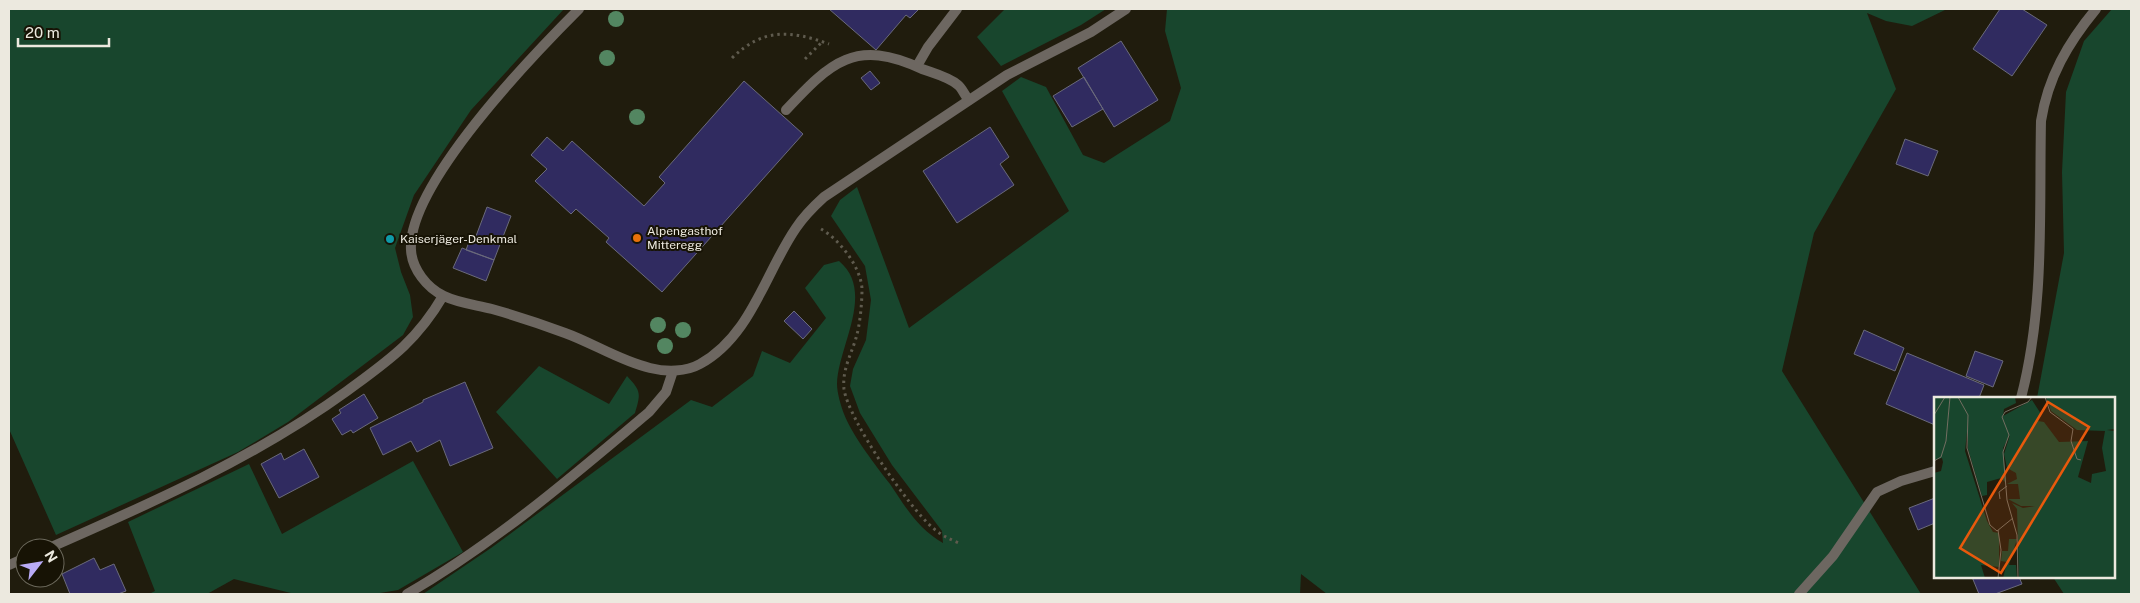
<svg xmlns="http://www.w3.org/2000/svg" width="2140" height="603" viewBox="0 0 2140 603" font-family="'Public Sans',sans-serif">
<rect width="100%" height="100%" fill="#201c0d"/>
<path fill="#18462d" d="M9 9H564L471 110 414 195 395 248 401 272 410 295 413 317 403 335 288 422 238 452 56 535 9 429Z
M1005 9H1106L1081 25 1001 66 977 37Z
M1167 9H1947L1912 26 1886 21 1867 13 1896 89 1814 233 1782 371 1921 594H1327L1301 574 1300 594H423L491 548 691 400 712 407 753 376 762 351 790 363 826 318 805 288 824 265 839 261C876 292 838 346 837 384 837 393 841 406 844 414 852 435 876 466 890 484 900 499 910 515 922 527 928 533 936 539 943 543L942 531 892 465 860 413 850 386 853 369 866 340 871 300 865 266 831 216 840 200 857 187 909 328 1069 211 1002 91 1021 77 1046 87 1083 155 1104 163 1170 121 1181 88 1165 31Z
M2112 9H2131V594H2064L2053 577H2114V398H2037L2064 253 2062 172 2066 92 2084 41Z
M539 366 609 404 627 376C641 391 641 393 635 413L557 479 496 412Z
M413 461 463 552 398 590 374 594H295L234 579 207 594H149L155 591 128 522 249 464 282 534Z"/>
<path fill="#302b60" stroke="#6a6a7b" d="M829 9H919L910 18 906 15 876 50Z
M2000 9H2022L2047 25 2012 76 1973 49Z
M1121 41 1158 100 1114 127 1078 68Z
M870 71 880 83 871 90 861 78Z
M1084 77 1103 109 1072 127 1053 96Z
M744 81 803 134 662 292 606 242 609 238 576 209 571 214 535 181 547 169 531 155 547 137 563 151 572 141 644 206 665 183 659 177Z
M990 127 1009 157 1000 164 1014 185 957 223 923 171Z
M1905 139 1938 151 1928 176 1896 164Z
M487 207 511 216 494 260 466 250 472 234 476 236Z
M462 248 494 260 486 281 453 268Z
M794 311 812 329 803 339 784 321Z
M1864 330 1904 348 1895 371 1854 354Z
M1975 351 2003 361 1993 387 1966 376Z
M1907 353 1984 385 1979 398H1935V425L1886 404Z
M465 382 493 448 450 466 440 440 417 452 411 441 383 455 370 428 423 402V400Z
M364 394 378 418 353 433 351 430 342 435 332 419 341 413 339 410Z
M304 449 319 477 279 498 261 464 281 453 284 460Z
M1935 498V523L1918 530 1909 508Z
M94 558 100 570 114 564 126 591 118 594H70L62 574Z
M1972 577H2019L2022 584 1995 594H1979Z"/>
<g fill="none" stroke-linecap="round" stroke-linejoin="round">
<path stroke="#5f5b4e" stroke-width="3" stroke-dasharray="2.5 4" stroke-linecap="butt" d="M732 58C763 28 790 30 829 44
M805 59 822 42
M821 229C839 239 861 267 862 289 862 303 860 325 856 338 851 355 842 370 844 389 848 419 909 508 933 528 941 535 949 539 959 543"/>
<path stroke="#6d6761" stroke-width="10" d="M917 66 928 47 957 9
M786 110C831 62 855 38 922 69 933 73 949 77 958 85 962 88 965 96 969 100
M2021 398C2045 306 2039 214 2041 121 2048 77 2068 43 2096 9
M1799 594 1833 556 1877 492 1901 481 1935 471"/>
<path stroke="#6d6761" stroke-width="10" d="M579 9C533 55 407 185 411 250 412 269 427 288 444 296 458 303 477 305 492 309 517 316 541 324 565 333 593 343 620 361 650 368 666 372 686 372 700 364 751 336 765 273 796 228 804 216 813 207 824 197L1007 75 1091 32 1126 9
M49 548C152 503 256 457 347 391 389 360 416 342 443 296
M9 565 25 558
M407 594C495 543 572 477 649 412L666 392 673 371"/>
</g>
<g fill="#538661">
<circle cx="616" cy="19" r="8"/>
<circle cx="607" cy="58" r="8"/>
<circle cx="637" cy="117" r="8"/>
<circle cx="658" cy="325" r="8"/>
<circle cx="683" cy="330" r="8"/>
<circle cx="665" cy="346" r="8"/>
</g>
<circle fill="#e8710a" stroke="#171305" stroke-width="2" cx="637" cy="238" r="5"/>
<circle fill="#0f9aa8" stroke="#171305" stroke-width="2" cx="390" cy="239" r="5"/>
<g text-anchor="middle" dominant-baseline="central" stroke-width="4" stroke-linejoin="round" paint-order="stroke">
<g font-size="12" fill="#ece9df" stroke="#171305" text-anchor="start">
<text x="647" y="231">Alpengasthof<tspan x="647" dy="14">Mitteregg</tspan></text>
<text x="400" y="239">Kaiserjäger-Denkmal</text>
</g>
</g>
<g transform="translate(1934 397)">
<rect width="181" height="181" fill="#201c0d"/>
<path d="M0 0H81L82 6 70 12 69 19 98 3 107 17 104 24 110 25 125 45 154 44 144 80 157 86 158 77 172 74 168 51 171 34 143 33 117 14 112 0H181V32L173 33 181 34V181H85L83 112 78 106 89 111 101 109H87L74 102H86L84 87H73L83 82 82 76 73 71 70 57 76 38 69 51 72 86 67 81 53 85V98L48 99 34 52V25L31 54 53 124 59 135 65 136V170L47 168 51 181H0V76L7 74 9 65 8 61 0 63ZM75 142H83L75 168H82L83 181H69L73 165 67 164 68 154H74Z" fill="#18462d"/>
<path fill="none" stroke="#726e61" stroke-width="1" d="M24 0 34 18 33 51 56 128 63 134 79 121M111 0 116 15 139 32 137 44 143 62 147 63M0 18 11 0M0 64 7 60 12 44 16 0M66 102 65 95 73 89M64 181 67 153 64 133M84 181 83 138 73 103 69 55 75 38 68 20 71 15 94 5 98 0"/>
<path fill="#e8590c" fill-opacity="0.15" stroke="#e8590c" stroke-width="2.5" d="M114 5 155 30 67 176 26 151Z"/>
<rect width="181" height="181" fill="none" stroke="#ece9df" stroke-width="2.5"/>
</g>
<rect width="2140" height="603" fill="none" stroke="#ece9df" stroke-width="20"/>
<g transform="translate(40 563) rotate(59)"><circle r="24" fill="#171305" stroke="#6c695c"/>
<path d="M0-4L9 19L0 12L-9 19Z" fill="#b9abf7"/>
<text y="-8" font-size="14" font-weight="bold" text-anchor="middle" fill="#ece9df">N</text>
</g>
<path d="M18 38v8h91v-8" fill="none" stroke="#ece9df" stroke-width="2.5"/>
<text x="25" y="38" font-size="15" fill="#ece9df" stroke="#171305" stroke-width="4" paint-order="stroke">20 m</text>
</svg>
